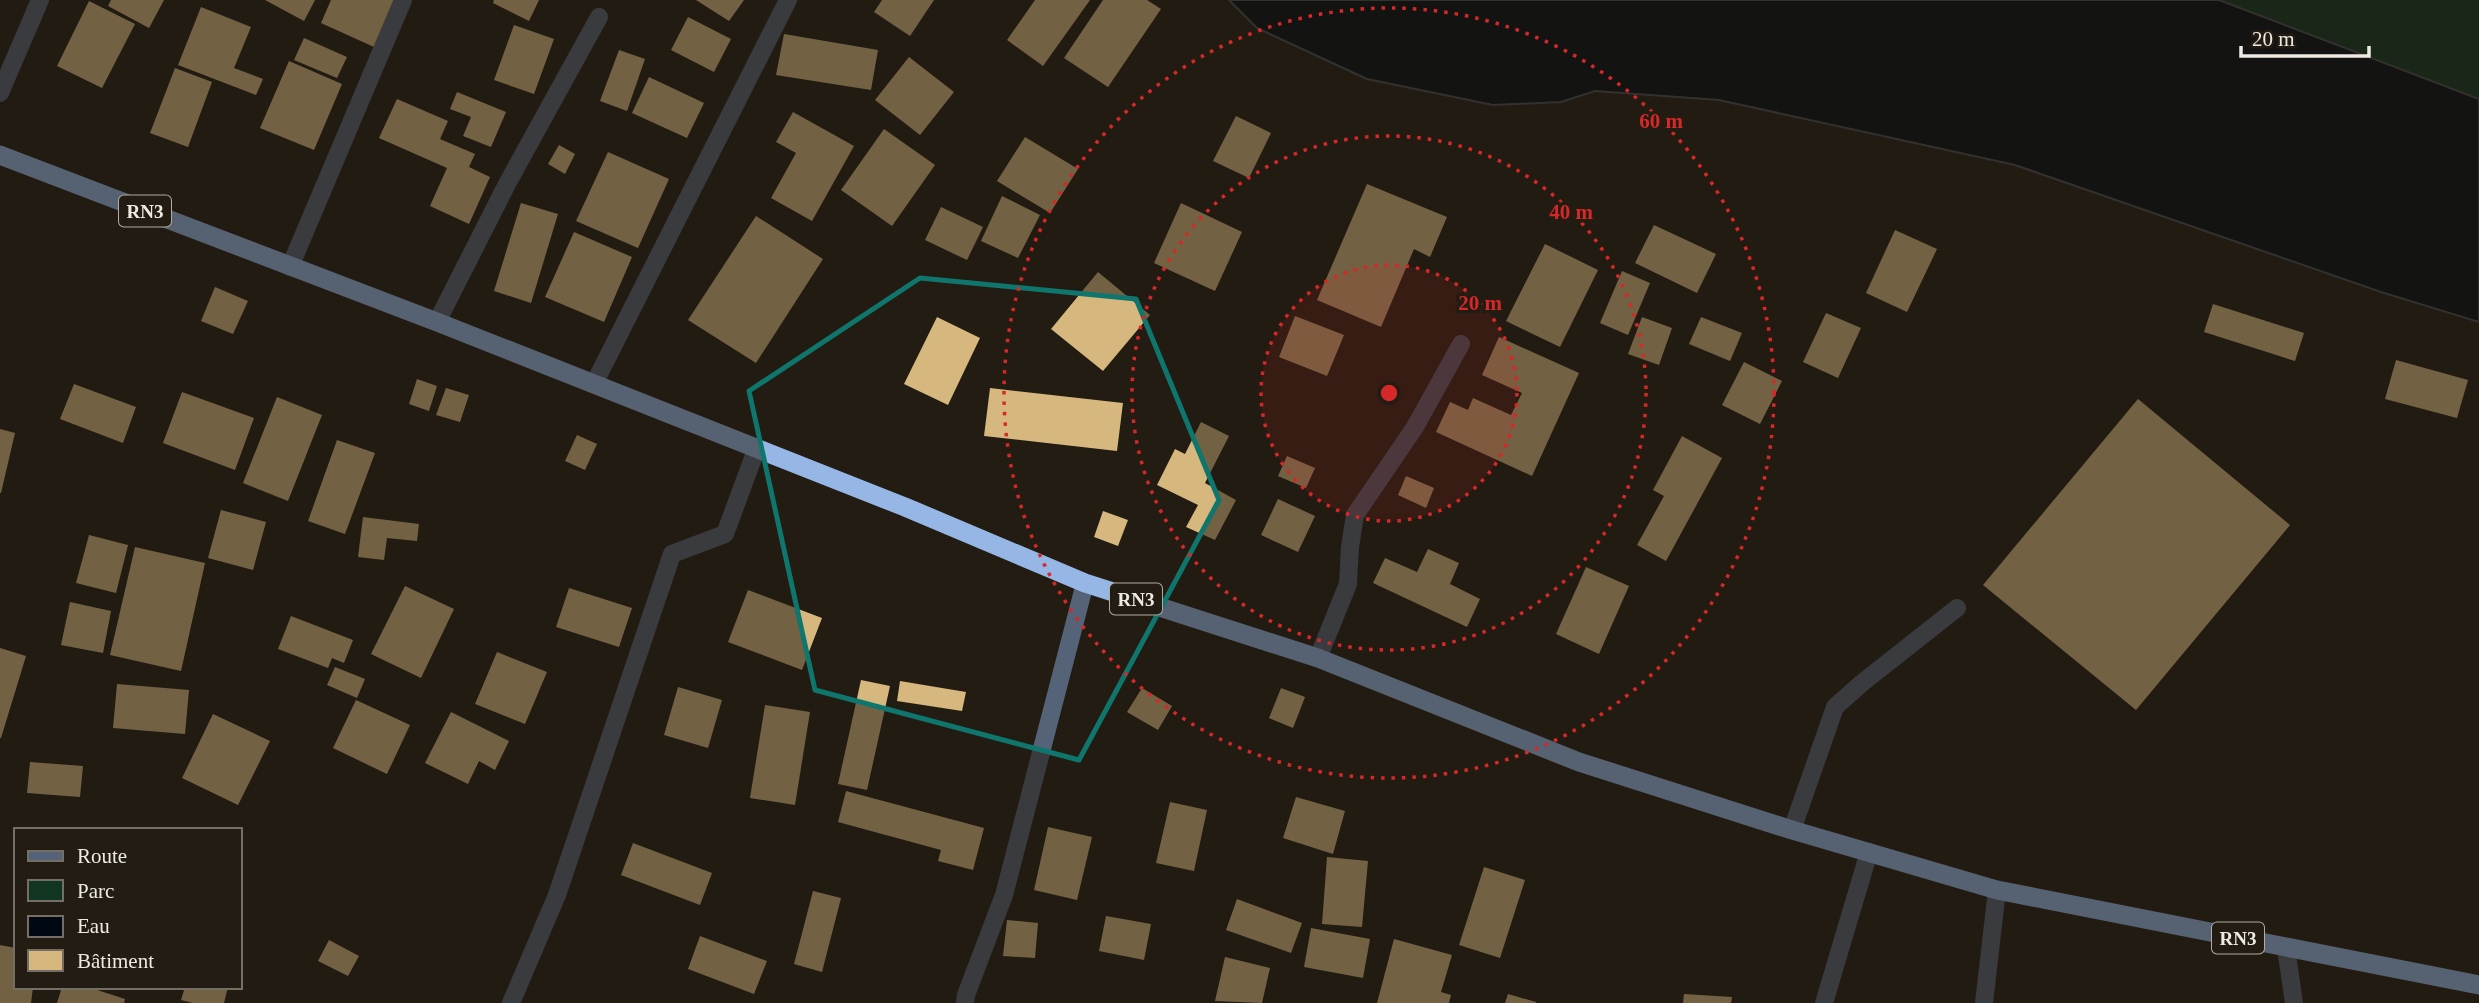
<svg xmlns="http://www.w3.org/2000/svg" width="2479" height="1003" viewBox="0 0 2479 1003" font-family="'Times New Roman',serif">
<rect width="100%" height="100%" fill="#221c12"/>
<path fill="#103520" d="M2219 0H2479V99Z"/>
<path fill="#000913" stroke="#474c51" stroke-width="2" d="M1229 0H2219L2479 99V322L2381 292 2015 165 1719 100 1595 91 1561 102 1493 105 1367 79 1257 28Z"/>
<path fill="#d6b77e" d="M111 0H164L149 28 108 6Z
M265 0H315L304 21Z
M331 0H395L374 47 321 23Z
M494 0H539L529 21 493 3Z
M696 0H744L729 21Z
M882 0H934L910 36 874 12Z
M1035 0H1090L1043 66 1007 40Z
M1103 0H1147L1161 9 1108 87 1064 58Z
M89 1 135 24 102 88 57 66Z
M201 7 251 27 234 68 263 79 256 95 178 65Z
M688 17 731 39 714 72 671 50Z
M514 25 554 39 534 94 494 80Z
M784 34 878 50 871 90 776 75Z
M304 38 347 57 337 78 294 60Z
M619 50 645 59 627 111 600 101Z
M909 57 954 92 920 135 875 100Z
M289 61 342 84 314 150 260 128Z
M175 68 212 82 188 147 150 133Z
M649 77 704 103 687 138 632 113Z
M457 92 506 112 491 147 463 136 471 117 450 109Z
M397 99 448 121 440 139 475 154 469 167 490 177 469 224 430 206 447 168 379 138Z
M793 112 854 146 812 221 771 198 796 153 776 142Z
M1236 116 1271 133 1249 178 1213 161Z
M884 129 935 165 892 226 841 190Z
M1025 137 1078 169 1050 213 997 181Z
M559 145 575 154 565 174 548 164Z
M608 152 669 179 638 248 576 221Z
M1367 184 1447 217 1430 257 1414 249 1381 327 1317 300Z
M1002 196 1040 215 1018 258 981 241Z
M521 203 558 214 531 303 494 291Z
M1181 203 1242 232 1215 291 1154 263Z
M941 207 983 227 967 260 925 240Z
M756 216 823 259 756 363 688 320Z
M1654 225 1716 254 1697 293 1635 263Z
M1895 230 1937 249 1907 312 1866 293Z
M574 232 632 257 604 322 545 297Z
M1545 244 1598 270 1560 347 1506 321Z
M1622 271 1650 283 1628 335 1600 323Z
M1098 272 1150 315 1103 371 1051 329Z
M215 287 248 301 233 334 201 321Z
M2213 304 2304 333 2295 361 2204 332Z
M1826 313 1861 328 1838 378 1803 362Z
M1295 316 1344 335 1327 376 1279 357Z
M937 317 980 338 948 405 904 384Z
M1642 317 1672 328 1659 365 1628 354Z
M1701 317 1742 333 1730 361 1689 344Z
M1499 337 1579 373 1532 476 1436 432 1450 402 1468 410 1473 398 1511 415 1522 393 1482 375Z
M2396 360 2468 380 2457 418 2385 399Z
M1744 362 1782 381 1760 424 1722 405Z
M417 379 437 386 429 411 409 404Z
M74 384 136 407 123 443 60 419Z
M446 388 469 395 460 422 436 415Z
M990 388 1123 403 1117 451 984 436Z
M182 392 254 418 235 470 163 443Z
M277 397 322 415 288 501 243 483Z
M2138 399 2290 525 2136 710 1983 585Z
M1201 422 1229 436 1205 483 1236 500 1215 540 1186 527 1198 505 1157 485 1175 449 1185 454Z
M0 429 15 433 1 493H0Z
M577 435 597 444 585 470 565 461Z
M1682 436 1722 458 1666 561 1637 545 1664 496 1653 490Z
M337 440 375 453 345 534 308 521Z
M1287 456 1315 468 1306 488 1278 476Z
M1406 476 1434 488 1426 508 1398 495Z
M1278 499 1315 516 1298 552 1261 535Z
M221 510 266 522 253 570 208 558Z
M1103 511 1128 520 1118 546 1094 537Z
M363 517 419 524 417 541 387 538 384 560 358 557Z
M89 535 128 545 116 593 76 583Z
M135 547 205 563 181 671 110 655Z
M1428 549 1459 563 1450 584 1480 599 1467 627 1373 583 1385 558 1417 572Z
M1586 567 1629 586 1599 654 1556 634Z
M405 586 454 609 421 678 371 654Z
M569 588 632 608 619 647 556 627Z
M748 590 822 618 802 670 728 642Z
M70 602 111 611 103 653 61 645Z
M291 616 353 640 344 663 332 658 328 668 278 649Z
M0 648 26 656 1 738H0Z
M497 652 547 672 525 724 475 704Z
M335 667 365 679 357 698 327 685Z
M861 680 890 686 867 790 838 784Z
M900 681 966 692 962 711 897 701Z
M117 684 189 690 185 734 113 728Z
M678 687 722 700 708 748 664 735Z
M1142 688 1172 706 1158 730 1127 712Z
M1281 688 1305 697 1293 728 1269 718Z
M356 700 410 725 387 774 333 748Z
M765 705 810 712 795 805 750 798Z
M451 712 509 741 495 770 479 761 468 784 425 763Z
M213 714 270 741 238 805 182 778Z
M30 762 83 766 80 797 27 793Z
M846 791 984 828 973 870 938 861 941 850 838 822Z
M1296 797 1345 811 1333 854 1283 838Z
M1170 802 1207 810 1194 871 1156 863Z
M1048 827 1092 837 1077 900 1034 890Z
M633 843 712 873 700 905 621 875Z
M1327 857 1368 861 1362 927 1322 924Z
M1484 867 1525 880 1500 958 1459 945Z
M813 891 841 898 822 972 794 964Z
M1237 899 1302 923 1291 953 1226 930Z
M1106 916 1151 924 1144 960 1099 951Z
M1007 920 1038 923 1035 958 1003 956Z
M1311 928 1370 939 1363 978 1304 967Z
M700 936 767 961 754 994 688 969Z
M1394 939 1452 955 1441 992 1451 995 1449 1003H1377Z
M329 940 359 956 348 976 318 961Z
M0 945 16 948V987H33L31 1003H0Z
M1225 957 1270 968 1262 1003 1215 1001Z
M62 987H88L125 999 124 1003H57Z
M185 987H228L224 1003H193L181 1000Z
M1508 994 1536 1002V1003H1505Z
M1684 994 1732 997 1731 1003H1683Z"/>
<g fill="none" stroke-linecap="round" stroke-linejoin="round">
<path stroke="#546377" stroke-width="18" d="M1318 658 1348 584 1350 547 1355 515 1415 427 1461 344
M1792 830 1835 707 1862 683 1957 608
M1824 1003 1869 852"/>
<path stroke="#546377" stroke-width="18" d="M0 93 40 0
M290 267 403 0
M437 322 507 184 599 17
M594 384 788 0
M2286 948 2294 1003
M511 1003 557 895 672 554 725 534 756 450
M965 1003 966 995 1004 895 1085 583
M1984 1003 1997 890"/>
<path stroke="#96b7e6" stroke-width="19" d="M0 155 437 322 905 507 1085 583 1318 658 1579 762 1792 830 1997 890 2479 985"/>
</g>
<path d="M0 0H2479V1003H0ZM920 278 1136 299 1219 500 1079 760 815 690 749 391Z" fill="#221c12" fill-opacity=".55" fill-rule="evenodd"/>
<path fill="none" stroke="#0f766e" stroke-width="5" stroke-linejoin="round" d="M920 278 1136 299 1219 500 1079 760 815 690 749 391Z"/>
<circle cx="1389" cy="393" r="128" fill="#d62828" fill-opacity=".12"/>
<g fill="none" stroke="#d62828" stroke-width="3.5" stroke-dasharray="3.5 7">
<circle cx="1389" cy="393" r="128"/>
<circle cx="1389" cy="393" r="257"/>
<circle cx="1389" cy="393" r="385"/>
</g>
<g text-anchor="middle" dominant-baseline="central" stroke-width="7" stroke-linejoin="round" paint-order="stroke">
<g fill="#221c12" stroke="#b1aca4" stroke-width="2">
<rect x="119" y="195.5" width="52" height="31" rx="5"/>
<rect x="1110" y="583.5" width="52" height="31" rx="5"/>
<rect x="2212" y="922.5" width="52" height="31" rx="5"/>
</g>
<g font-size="19" font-weight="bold" fill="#eeeae3">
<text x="145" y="211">RN3</text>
<text x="1136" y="599">RN3</text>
<text x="2238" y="938">RN3</text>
</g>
</g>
<circle cx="1389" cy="393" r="10" fill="#d62828" stroke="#221c12" stroke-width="3.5"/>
<g font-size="21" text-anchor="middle" font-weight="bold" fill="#d62828" stroke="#221c12" stroke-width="7" stroke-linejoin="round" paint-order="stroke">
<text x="1661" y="128">60 m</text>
<text x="1571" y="219">40 m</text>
<text x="1480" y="310">20 m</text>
</g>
<rect x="14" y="828" width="228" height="161" fill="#221c12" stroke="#746e66" stroke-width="2"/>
<rect x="28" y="851" width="35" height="10" fill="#546377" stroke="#746e66" stroke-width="2"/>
<text x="77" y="863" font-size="21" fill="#eeeae3">Route</text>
<rect x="28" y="880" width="35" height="21" fill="#103520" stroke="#746e66" stroke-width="2"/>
<text x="77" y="898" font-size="21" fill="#eeeae3">Parc</text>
<rect x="28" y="916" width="35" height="21" fill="#000913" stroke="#746e66" stroke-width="2"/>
<text x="77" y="933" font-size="21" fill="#eeeae3">Eau</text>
<rect x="28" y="950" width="35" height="21" fill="#d6b77e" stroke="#746e66" stroke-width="2"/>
<text x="77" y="968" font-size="21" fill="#eeeae3">Bâtiment</text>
<path d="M2241 46v10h128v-10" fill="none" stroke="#eeeae3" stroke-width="3.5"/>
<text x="2252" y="46" font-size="21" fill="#eeeae3" stroke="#221c12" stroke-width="5" paint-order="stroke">20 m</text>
</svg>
